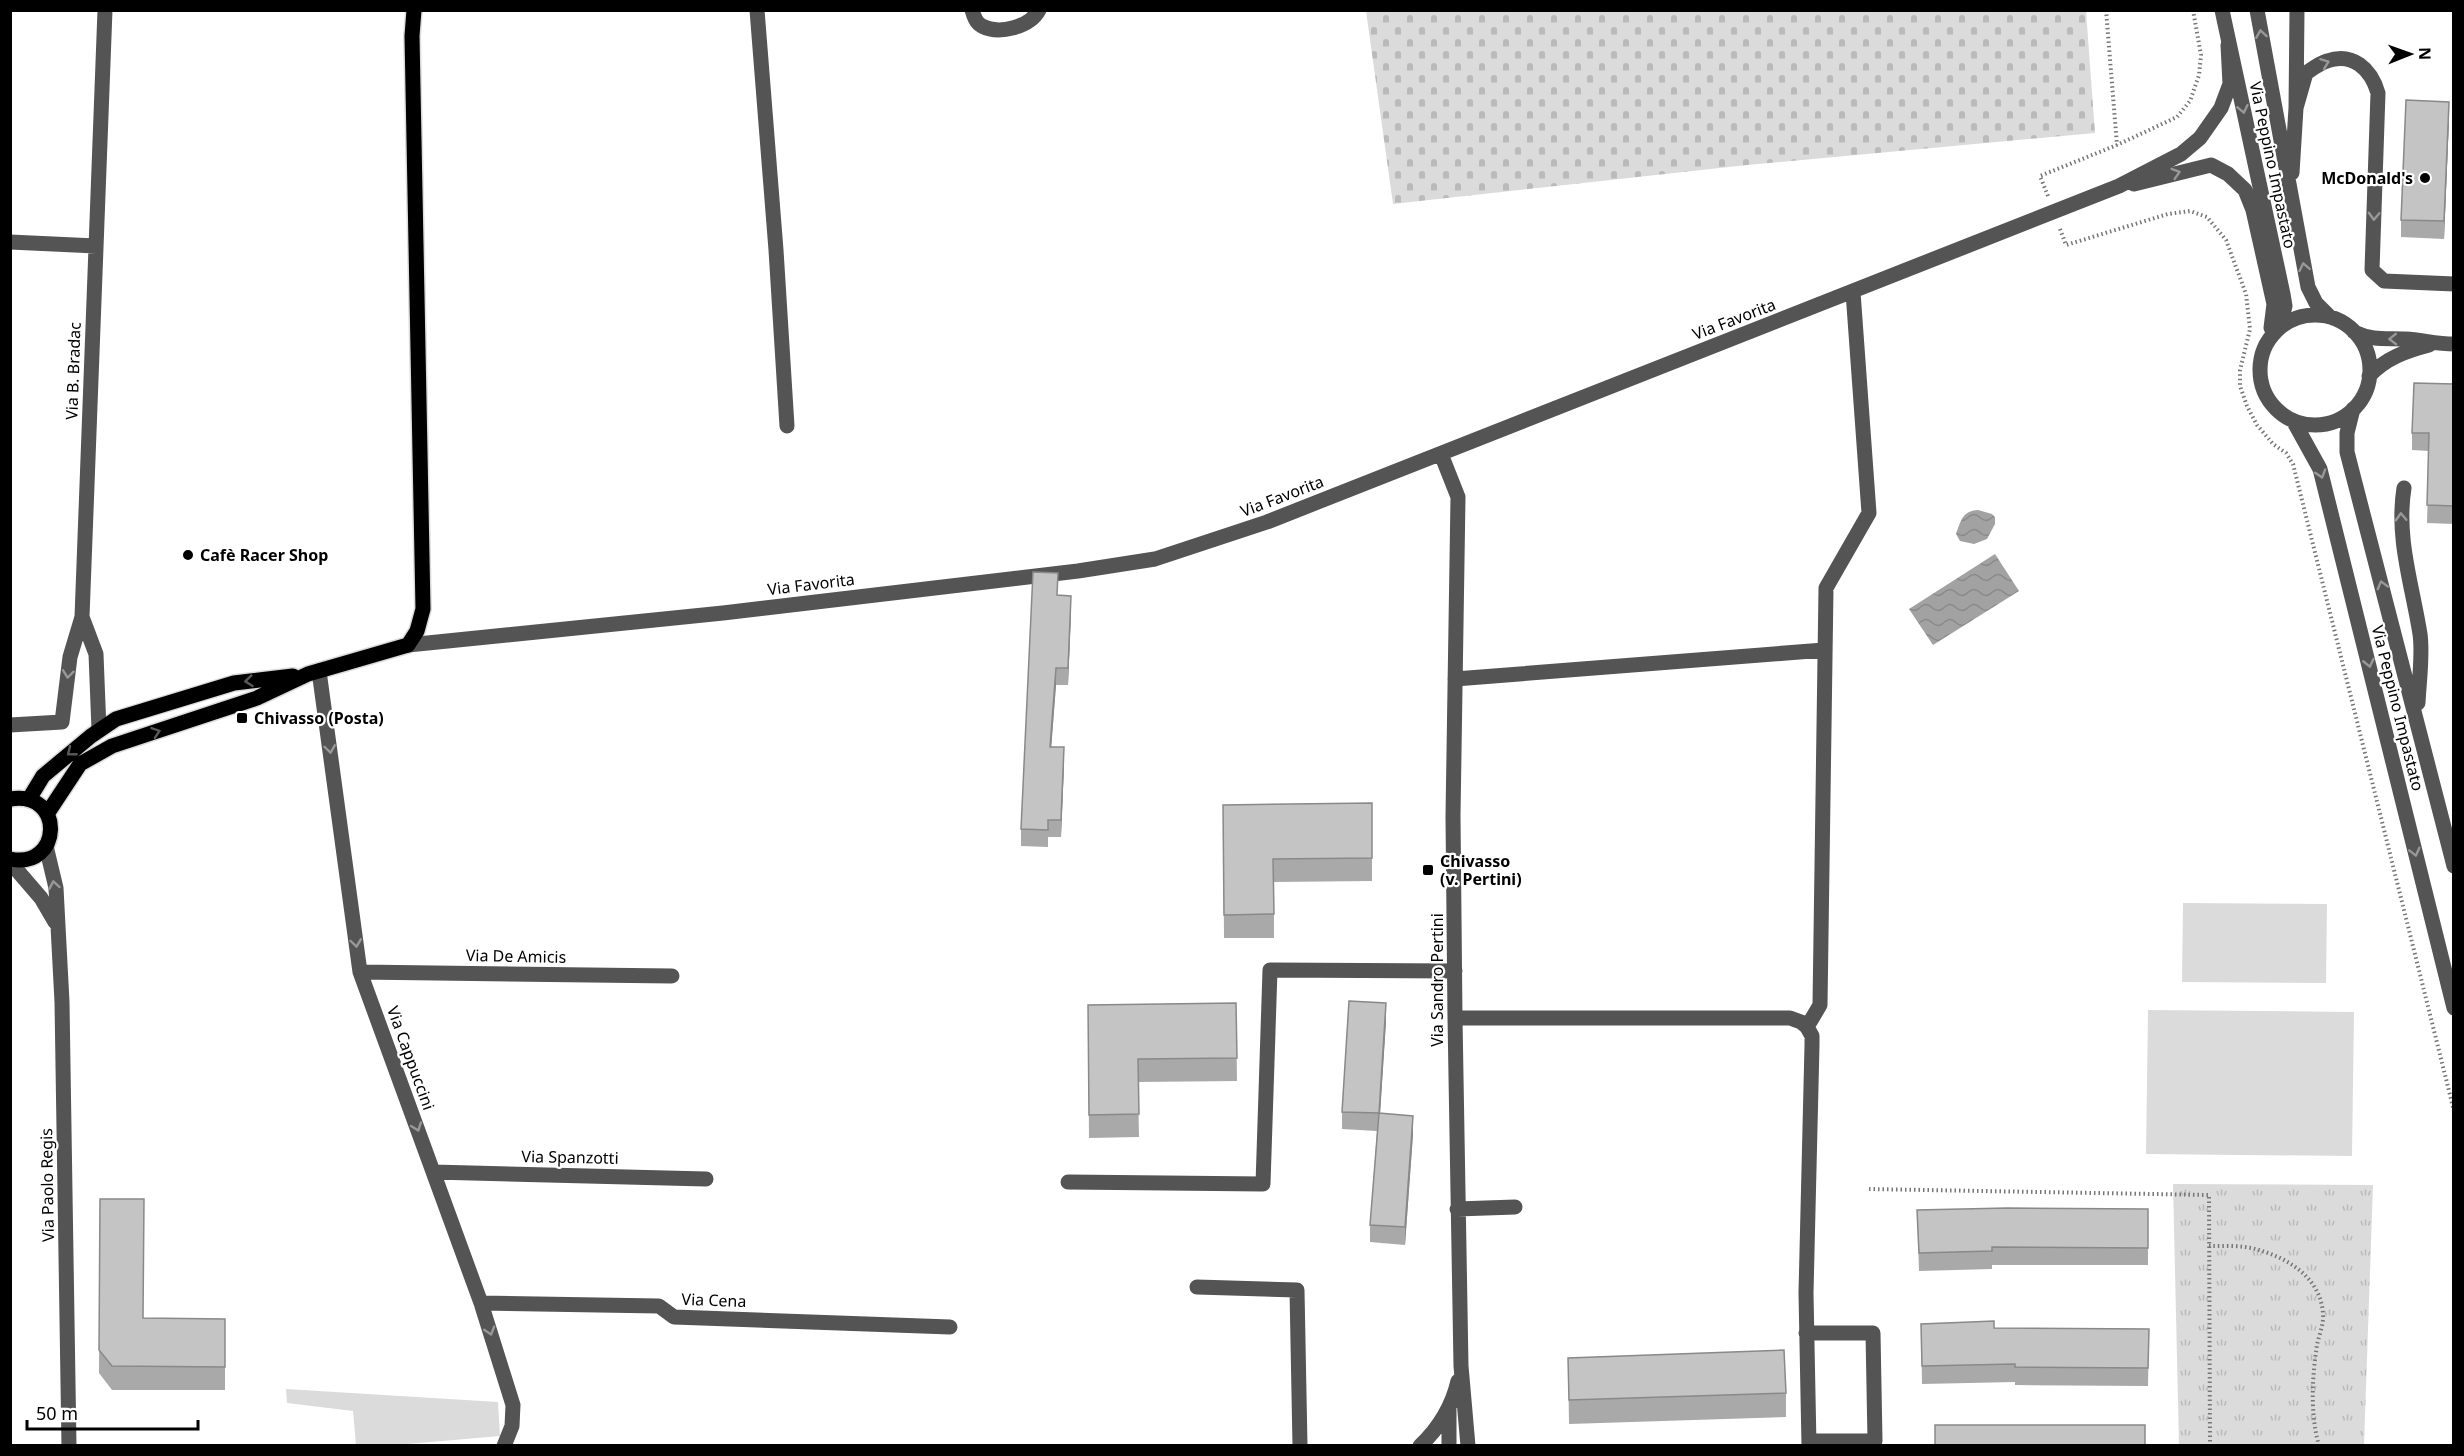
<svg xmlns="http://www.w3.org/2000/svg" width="2464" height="1456" viewBox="0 0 2464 1456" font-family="'Noto Sans',sans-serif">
<defs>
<pattern id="cemetery-stones" width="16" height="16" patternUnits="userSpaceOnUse" patternTransform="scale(1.5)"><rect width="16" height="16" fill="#dbdbdb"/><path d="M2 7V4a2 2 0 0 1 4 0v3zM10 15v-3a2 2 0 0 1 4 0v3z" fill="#bababa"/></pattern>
<pattern id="park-tufts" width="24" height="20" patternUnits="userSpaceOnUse" patternTransform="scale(1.5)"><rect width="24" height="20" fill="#dbdbdb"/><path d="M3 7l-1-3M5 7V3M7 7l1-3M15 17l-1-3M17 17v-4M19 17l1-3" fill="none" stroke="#bababa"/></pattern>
<pattern id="water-waves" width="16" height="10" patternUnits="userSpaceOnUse" patternTransform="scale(1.5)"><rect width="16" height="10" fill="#a2a2a2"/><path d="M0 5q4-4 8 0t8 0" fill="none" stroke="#8a8a8a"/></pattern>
</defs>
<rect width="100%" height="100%" fill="#fff"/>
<path fill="#dbdbdb" d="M2183 903 2327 904 2326 983 2182 982Z
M2148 1010 2354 1012 2352 1156 2146 1154Z
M286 1389 498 1402 500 1436 396 1445H356L353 1411 287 1403Z"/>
<path fill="url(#cemetery-stones)" d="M1366 11H2086L2095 133 1747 165 1393 204Z"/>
<path fill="url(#park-tufts)" d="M2173 1184 2373 1185 2364 1445H2179Z"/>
<path fill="url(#water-waves)" d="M1978 510 1992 514 1995 517V524L1987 539 1974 544 1960 541 1956 534C1961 521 1962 511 1978 510Z
M1995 554 2019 591 1933 645 1909 609Z"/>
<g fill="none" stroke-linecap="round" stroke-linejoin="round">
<defs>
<path id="major" d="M10 799C66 790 62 870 10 859
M29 799 43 776 91 736 116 719 234 683 293 676
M47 814 80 764 112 746 257 698 308 674 408 645 417 631 423 609 412 36 414 10"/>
</defs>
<use href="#major" stroke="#dbdbdb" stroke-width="18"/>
<path stroke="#767676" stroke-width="4" stroke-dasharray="1.5 3" stroke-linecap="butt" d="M2106 10 2117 145
M2048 196 2040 176 2117 145 2177 117 2190 101 2199 75 2201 55 2193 10
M2060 229 2066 245 2168 214 2190 211 2207 217 2226 240 2246 294 2250 329 2240 370V386L2247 406 2257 425 2273 444 2286 453 2293 464 2454 1111
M1869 1189 2209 1195 2210 1446
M2209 1246C2225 1246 2243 1245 2259 1250 2290 1259 2321 1279 2323 1314 2324 1324 2319 1335 2317 1345 2312 1378 2310 1413 2319 1446"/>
<path stroke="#545454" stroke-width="15" d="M757 10 776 250 787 426
M972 10C974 17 976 23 982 26 999 35 1030 27 1039 10
M2222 10 2283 294 2285 306 2280 327
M2257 10 2308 287 2316 303 2330 317
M2296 108 2306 73C2312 69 2320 63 2327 61 2353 52 2371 69 2378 93L2372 270 2384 281 2454 284
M2292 173 2296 108 2297 10
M2134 184 2211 165 2228 174 2245 190 2253 210 2274 304 2271 328
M10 242 96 246
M2260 370a55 55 0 1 1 110 0a55 55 0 1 1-110 0Z
M2354 332C2374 341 2385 338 2406 339 2422 340 2437 344 2454 344
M2369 376C2386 358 2406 351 2429 345
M2353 409 2347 433V452L2454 866
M2294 422 2320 469 2454 1008
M1441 454 1458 497 1453 816 1455 1018 1461 1366 1468 1446
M2404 488C2396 538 2412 584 2420 634 2423 655 2419 681 2418 703
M408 645 723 613 1078 571 1155 559 1267 522 2119 186 2181 154 2200 138 2221 108 2230 84 2228 45
M319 671 360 972 481 1303 513 1405 512 1426 504 1446
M1455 679 1824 650
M10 725 62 722 70 657 82 617
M99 730 96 654 82 617 105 10
M46 846 56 888 62 1002 69 1446
M10 862 41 898 55 922
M360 972 672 976
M1455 1018H1790L1801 1022 1807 1027
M433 1172 706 1179
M1068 1182 1263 1184 1270 970 1455 971
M1457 1209 1515 1207
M1197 1287 1297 1290 1300 1446
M481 1303 659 1306 674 1317 950 1327
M1806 1333H1873L1875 1441H1809
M1420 1446C1440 1427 1452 1407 1458 1381
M1449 1446V1409
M1809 1446 1806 1293 1812 1045V1036L1807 1027 1820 1005 1826 588 1869 513 1853 292"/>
<use href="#major" stroke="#000" stroke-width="15"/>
</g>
<path fill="#a9a9a9" d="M2449 119 2444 239 2401 237V220Z
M2454 384V524L2427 523 2429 451 2412 450V433Z
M1058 595 1071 612 1068 685H1056L1051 747 1064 764 1061 837H1048V847L1021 846V829Z
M1372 803V881L1274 882V938H1224L1223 805Z
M1236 1003 1237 1081 1138 1082 1139 1137 1089 1138 1088 1005Z
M1386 1021 1380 1113 1413 1134 1405 1245 1370 1242V1225L1377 1131 1342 1129V1112Z
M100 1199 143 1318 225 1319V1390H112L99 1373Z
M2148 1209V1265H1992V1269L1919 1271 1917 1210Z
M1921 1324 1994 1328 2149 1329 2148 1386 2015 1385V1382L1922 1384Z
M1568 1358 1786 1393V1417L1569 1424Z"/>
<path fill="#898989" d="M2449 102V119L2444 239V221Z
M1071 596V612L1068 685V668Z
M1056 668V685L1050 764V747Z
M1064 747V764L1061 837V820Z
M1386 1003V1021L1379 1131V1113Z
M1413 1116V1134L1405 1245V1227Z"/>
<path fill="#c4c4c4" stroke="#898989" stroke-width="1.5" d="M2406 100 2449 102 2444 221 2401 220Z
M2414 383 2454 384V506L2427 505 2429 433H2412Z
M1033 572 1058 573 1057 595 1071 596 1068 668H1056L1050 747H1064L1061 820H1048V830L1021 829Z
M1372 803V858L1273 859 1274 914 1224 915 1223 805Z
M1349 1001 1386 1003 1379 1113 1342 1112Z
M1236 1003 1237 1058 1138 1059 1139 1114 1089 1115 1088 1005Z
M1379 1113 1413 1116 1405 1227 1370 1225Z
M100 1199H144L143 1318 225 1319V1367L112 1366 99 1350Z
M2007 1208 2148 1209V1248L1992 1247V1251L1919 1253 1917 1210Z
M1994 1321V1328L2149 1329 2148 1368 2015 1367V1364L1922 1366 1921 1324Z
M1784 1350 1786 1393 1569 1400 1568 1358Z
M1935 1425H2145V1446H1935Z"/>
<defs><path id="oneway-chevron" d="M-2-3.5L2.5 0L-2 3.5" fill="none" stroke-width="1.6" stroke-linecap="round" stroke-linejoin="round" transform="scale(1.5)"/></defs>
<g stroke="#989898">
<use href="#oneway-chevron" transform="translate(2261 34) rotate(-99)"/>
<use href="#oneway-chevron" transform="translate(2325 63) rotate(-21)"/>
<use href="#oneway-chevron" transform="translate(2243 109) rotate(78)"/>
<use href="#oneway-chevron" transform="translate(2176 173) rotate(-17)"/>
<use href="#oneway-chevron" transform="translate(2374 216) rotate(92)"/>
<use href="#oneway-chevron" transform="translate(2304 267) rotate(-101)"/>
<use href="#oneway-chevron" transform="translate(2393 339) rotate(179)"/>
<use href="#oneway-chevron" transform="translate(2321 474) rotate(73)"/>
<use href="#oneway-chevron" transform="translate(2401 517) rotate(-92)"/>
<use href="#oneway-chevron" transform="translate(2382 585) rotate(-105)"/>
<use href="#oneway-chevron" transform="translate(2369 663) rotate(77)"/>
<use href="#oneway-chevron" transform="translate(68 674) rotate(97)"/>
<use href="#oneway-chevron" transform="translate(330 749) rotate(82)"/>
<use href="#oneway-chevron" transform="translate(2415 852) rotate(76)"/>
<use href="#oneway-chevron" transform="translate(54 885) rotate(-100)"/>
<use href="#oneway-chevron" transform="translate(356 943) rotate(82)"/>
<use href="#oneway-chevron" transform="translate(417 1127) rotate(70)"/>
<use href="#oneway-chevron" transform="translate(490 1331) rotate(73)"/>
</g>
<g stroke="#595959">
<use href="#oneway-chevron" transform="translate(249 681) rotate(174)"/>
<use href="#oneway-chevron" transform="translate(156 732) rotate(-19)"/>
<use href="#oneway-chevron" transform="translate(71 752) rotate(141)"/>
</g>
<g fill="#000" stroke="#fff" stroke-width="2">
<circle cx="2425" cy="178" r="6"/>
<circle cx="188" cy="555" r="6"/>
<rect x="236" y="712" width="12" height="12" rx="3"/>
<rect x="1422" y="864" width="12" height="12" rx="3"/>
</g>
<g text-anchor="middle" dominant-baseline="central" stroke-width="4.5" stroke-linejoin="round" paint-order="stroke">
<g font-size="16" fill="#000" stroke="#fff">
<text transform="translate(2273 165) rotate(78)">Via Peppino Impastato</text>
<text transform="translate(1734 319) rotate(-21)">Via Favorita</text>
<text transform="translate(73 371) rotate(-88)">Via B. Bradac</text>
<text transform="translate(1282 496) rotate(-21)">Via Favorita</text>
<text transform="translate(811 584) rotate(-7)">Via Favorita</text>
<text transform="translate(2398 708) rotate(76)">Via Peppino Impastato</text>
<text transform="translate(516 956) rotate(1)">Via De Amicis</text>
<text transform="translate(1437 980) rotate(-90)">Via Sandro Pertini</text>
<text transform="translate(411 1058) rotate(70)">Via Cappuccini</text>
<text transform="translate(570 1157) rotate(1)">Via Spanzotti</text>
<text transform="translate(47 1185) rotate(-91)">Via Paolo Regis</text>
<text transform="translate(714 1300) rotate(2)">Via Cena</text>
</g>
<g font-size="16" font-weight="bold" fill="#000" stroke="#fff" text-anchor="start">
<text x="2413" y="178" text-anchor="end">McDonald's</text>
<text x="200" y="555">Cafè Racer Shop</text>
<text x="254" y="718">Chivasso (Posta)</text>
<text x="1440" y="861">Chivasso<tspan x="1440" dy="18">(v. Pertini)</tspan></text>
</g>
</g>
<rect width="2464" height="1456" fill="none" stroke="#000000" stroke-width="24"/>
<g transform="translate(2410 54) rotate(89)" stroke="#ffffff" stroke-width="4.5" paint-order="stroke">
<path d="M0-4.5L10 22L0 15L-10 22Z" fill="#000000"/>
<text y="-9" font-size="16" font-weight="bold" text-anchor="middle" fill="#000000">N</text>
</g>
<path d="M27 1420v9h171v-9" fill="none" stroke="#000000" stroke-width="3"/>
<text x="36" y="1420" font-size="18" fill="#000000" stroke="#ffffff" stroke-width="4.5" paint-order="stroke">50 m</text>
</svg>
